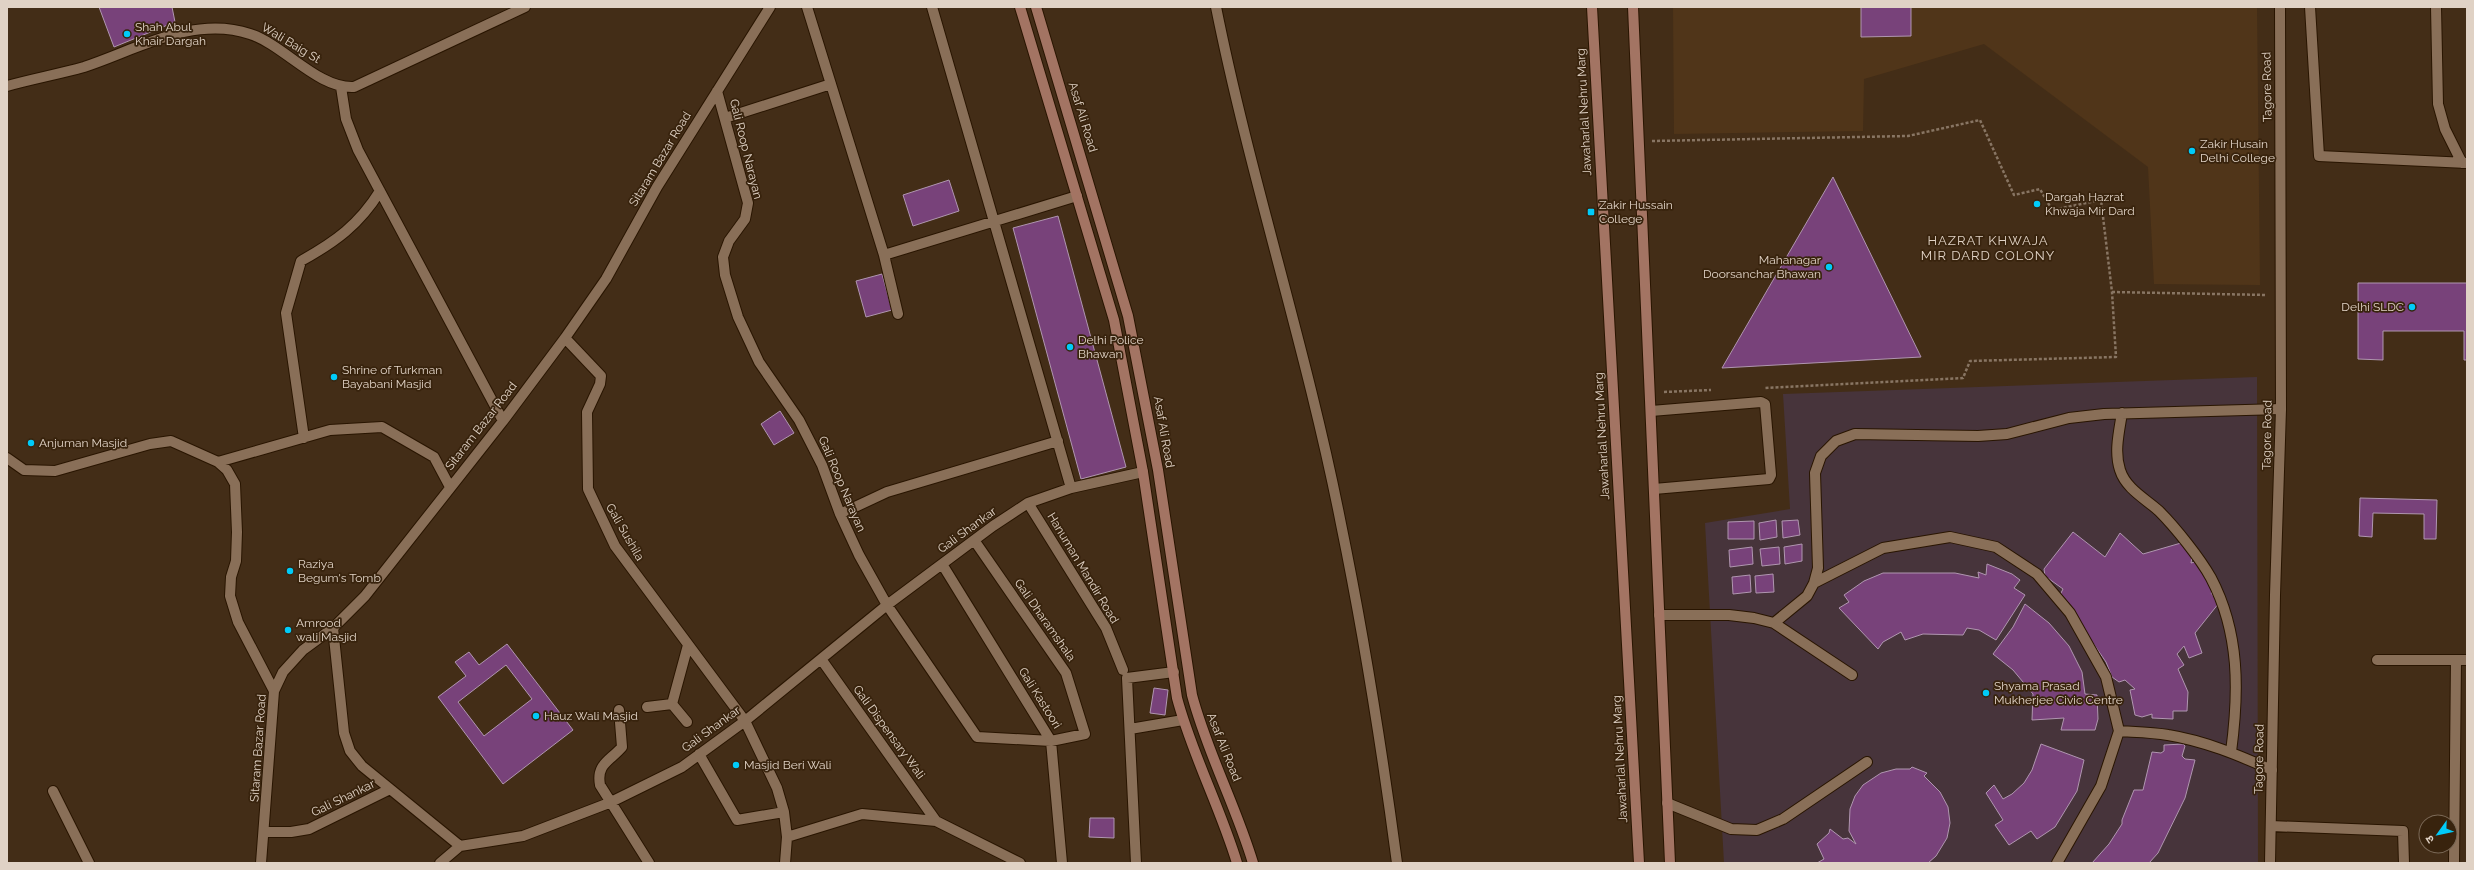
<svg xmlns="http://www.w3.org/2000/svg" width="2474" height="870" viewBox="0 0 2474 870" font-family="Raleway,'Noto Sans Devanagari',sans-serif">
<rect width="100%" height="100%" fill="#432d17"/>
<path fill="#47343b" d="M2257 377 2258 863H1724L1705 523 1790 509 1783 394Z"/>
<path fill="#503519" d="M1673 7H2257L2260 285 2154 284 2148 167 1984 44 1864 79 1863 131 1674 134Z"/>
<path fill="#78427a" stroke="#b096b0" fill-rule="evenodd" d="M99 7H172L175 22 114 47Z
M1861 7H1911V36L1861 37Z
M1833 177 1921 357 1722 368Z
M949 180 959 211 913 226 903 195Z
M1058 216 1126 467 1081 479 1013 228Z
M882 274 892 310 866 317 856 281Z
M2358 283H2467V360H2464V331H2383V360L2358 359Z
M780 411 794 433 774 445 761 424Z
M2360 498 2437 500 2436 539H2424V514L2373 513 2372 537 2359 536Z
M1776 520 1777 537 1760 540 1759 523Z
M1798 520 1800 535 1783 538 1782 521Z
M1754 521V539H1728V522Z
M2073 532 2105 557 2120 533 2143 554 2181 543 2192 557 2191 563 2195 562 2214 590 2211 593 2219 603 2195 633 2202 653 2189 658 2184 646 2177 654 2184 665 2178 669 2188 692 2187 711H2173V719L2152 718V714L2142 717 2135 715 2130 690 2135 689 2125 680 2119 682 2112 677 2106 662 2060 595 2063 589 2045 576 2044 569Z
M1802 544V561L1785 564 1784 547Z
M1752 547 1753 564 1730 567 1729 550Z
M1779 547 1780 564 1762 566 1760 549Z
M1987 564 2012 574 2020 580 2014 588 2025 595 1996 640 1979 630 1967 628 1963 635 1923 634 1905 640 1901 632 1883 642 1878 649 1839 608 1849 602 1844 595 1864 581 1883 573H1955L1979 578 1978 572 1986 575Z
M1773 574 1774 592 1756 593 1755 576Z
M1750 575 1751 592 1733 594 1732 577Z
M2025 604 2049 623 2069 646 2082 672 2085 694 2097 695 2098 719 2095 730H2061L2064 718 2032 720 2033 694 2013 670 1993 654 2013 627Z
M507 644 573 730 503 784 438 697 466 676 455 662 469 652 479 665ZM506 665 532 699 484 736 458 702Z
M1154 688 1168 690 1165 715 1150 713Z
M2041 744 2084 760 2077 791 2055 827 2037 839 2031 831 2009 845 1995 825 2003 820 1986 793 1994 785 2003 799 2012 794 2024 783 2032 770Z
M2183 744 2185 746 2182 756 2185 759 2195 760 2185 798 2158 853 2149 863H2092L2109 844 2122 824V820L2134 790H2143L2152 752 2161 753 2164 751V745Z
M1912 767 1927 773 1924 776 1940 792 1948 807 1950 823 1947 838 1936 856 1928 863H1817L1824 859 1817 844 1829 833 1830 829 1843 839 1848 838 1856 844 1849 831 1850 809 1855 796 1863 785 1881 773 1896 769H1910Z
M1090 818H1114V838L1089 837Z"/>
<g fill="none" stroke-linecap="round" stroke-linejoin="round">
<defs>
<path id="service" d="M1216 7C1251 181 1307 350 1341 524 1364 636 1382 750 1397 863
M1651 411 1761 402 1765 404 1771 475 1769 479 1654 489
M2122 413C2119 432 2114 452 2120 470 2126 489 2146 499 2159 511 2175 527 2200 558 2211 578 2240 633 2239 692 2231 752
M1814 583 1818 568 1815 473 1821 456 1836 441 1855 434 1978 436 2007 434 2069 418 2104 414 2281 409
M1659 615H1729L1754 618 1774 623 1852 675
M1774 623 1807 596 1814 583 1883 548 1950 537 1996 547 2037 574 2070 613 2106 677 2119 731 2101 786 2057 863
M2119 731C2135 732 2152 732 2168 735 2205 741 2238 755 2272 770
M1667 803 1731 829 1757 830 1783 819 1867 762"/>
<path id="minor" d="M807 7 884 255 898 314
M932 7 1071 488
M2310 7 2319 156 2467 163
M2436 7 2438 104 2445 129 2462 163
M7 86C32 79 59 74 84 67 136 50 193 15 250 34 284 45 318 89 354 87L525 7
M341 87 346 119 358 150 503 421
M717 91 748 203 745 219 729 241 723 257 725 275 738 317 759 362 799 420 822 465 840 514 859 555 887 605 977 737 1051 741 1085 734 1066 673 974 540
M725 118 831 84
M884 255 1077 196
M565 338 601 376 600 384 587 412 588 489 615 546 745 721 777 788 784 812 787 837 785 863
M304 438 286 313 301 261C335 242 359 225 380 191
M7 458 24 470 55 471 150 444 171 441 218 462 227 470 235 484 237 532 236 561 231 577 230 596 238 622 274 691
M218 462 330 430 382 427 434 457 450 487
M1028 503 1106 628 1123 670
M840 514 887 492 1058 441
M942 564 1051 741 1062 863
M333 628 344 733 350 751 362 766 460 846 523 836 609 803 682 767 745 721 887 605 993 526 1028 503 1071 488 1143 472
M821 659 936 821
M2377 660H2467
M672 704 687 722
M647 707 672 704 688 645
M619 710 622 747C610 761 596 764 600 785L649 863
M1130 729 1183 720
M699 754 737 820 784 812
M53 791 89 863
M2271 826 2403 831 2404 863
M265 832H291L309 829 390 789
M787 837 862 814 936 821 1020 863
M261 863 274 691 283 672 303 650 333 628 365 596 503 421 565 338 606 279 657 187 770 7
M440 863 460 846
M1136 863 1127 678 1174 672
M2270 863 2275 595 2281 409 2280 7
M2454 863 2456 660"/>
<path id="secondary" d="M1020 7 1114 320 1143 472 1177 698C1192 754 1220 807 1237 863
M1036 7 1128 316 1158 470 1192 695C1207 752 1236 806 1253 863
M1592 7 1639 863
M1633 7 1670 863"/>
</defs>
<use href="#service" stroke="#291501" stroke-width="12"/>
<use href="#minor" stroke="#291501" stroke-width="12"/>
<use href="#secondary" stroke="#291501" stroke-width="12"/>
<path stroke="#887563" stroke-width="2.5" stroke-dasharray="3 2" stroke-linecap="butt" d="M1652 141 1908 136 1980 120 2014 195 2040 189 2052 210 2101 200 2112 292 2116 357 1970 361 1963 378 1765 388
M2112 292 2267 295
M1664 392 1711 390"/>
<use href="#service" stroke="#896f58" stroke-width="10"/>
<use href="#minor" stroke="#896f58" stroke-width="10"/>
<use href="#secondary" stroke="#a37463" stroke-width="10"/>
</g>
<g fill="#00cbf9" stroke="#38230d" stroke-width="1.5">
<circle cx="127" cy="34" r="4"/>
<circle cx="2192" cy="151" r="4"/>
<circle cx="2037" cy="204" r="4"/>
<rect x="1587" y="208" width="8" height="8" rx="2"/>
<circle cx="1829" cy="267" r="4"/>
<circle cx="2412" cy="307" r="4"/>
<circle cx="1070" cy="347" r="4"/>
<circle cx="334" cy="377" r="4"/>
<circle cx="31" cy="443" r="4"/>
<circle cx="290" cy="571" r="4"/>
<circle cx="288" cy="630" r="4"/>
<circle cx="1986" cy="693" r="4"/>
<circle cx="536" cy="716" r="4"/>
<circle cx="736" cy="765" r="4"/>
</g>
<g text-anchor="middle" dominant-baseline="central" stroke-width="3.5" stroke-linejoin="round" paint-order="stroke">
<g font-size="12" fill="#e0d2c5" stroke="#38230d" text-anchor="start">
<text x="135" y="27">Shah Abul<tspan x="135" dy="14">Khair Dargah</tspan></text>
<text x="2200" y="144">Zakir Husain<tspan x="2200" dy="14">Delhi College</tspan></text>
<text x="2045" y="197">Dargah Hazrat<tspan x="2045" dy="14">Khwaja Mir Dard</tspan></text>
<text x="1599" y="205">Zakir Hussain<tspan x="1599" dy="14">College</tspan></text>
<text x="1821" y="260" text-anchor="end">Mahanagar<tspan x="1821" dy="14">Doorsanchar Bhawan</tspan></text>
<text x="2404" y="307" text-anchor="end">Delhi SLDC</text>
<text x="1078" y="340">Delhi Police<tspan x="1078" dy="14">Bhawan</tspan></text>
<text x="342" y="370">Shrine of Turkman<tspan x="342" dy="14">Bayabani Masjid</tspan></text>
<text x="39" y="443">Anjuman Masjid</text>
<text x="298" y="564">Raziya<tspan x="298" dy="14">Begum's Tomb</tspan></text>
<text x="296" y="623">Amrood<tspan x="296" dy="14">wali Masjid</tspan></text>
<text x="1994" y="686">Shyama Prasad<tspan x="1994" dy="14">Mukherjee Civic Centre</tspan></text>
<text x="544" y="716">Hauz Wali Masjid</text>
<text x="744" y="765">Masjid Beri Wali</text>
</g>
<g font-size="12" fill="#e0d2c5" stroke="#38230d">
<text transform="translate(291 43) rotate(31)">Wali Baig St</text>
<text transform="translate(2267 87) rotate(-91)">Tagore Road</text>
<text transform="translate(1584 112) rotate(-93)">Jawaharlal Nehru Marg</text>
<text transform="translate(1083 117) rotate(73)">Asaf Ali Road</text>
<text transform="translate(746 149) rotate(76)">Gali Roop Narayan</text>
<text transform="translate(660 159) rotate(-59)">Sitaram Bazar Road</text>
<text transform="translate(481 426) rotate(-52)">Sitaram Bazar Road</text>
<text transform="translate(1164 432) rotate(80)">Asaf Ali Road</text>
<text transform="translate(2267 435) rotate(-89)">Tagore Road</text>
<text transform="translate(1602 436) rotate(-93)">Jawaharlal Nehru Marg</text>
<text transform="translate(842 484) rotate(67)">Gali Roop Narayan</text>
<text transform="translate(967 530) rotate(-36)">Gali Shankar</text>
<text transform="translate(625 532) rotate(60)">Gali Sushila</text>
<text transform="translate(1083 568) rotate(59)">Hanuman Mandir Road</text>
<text transform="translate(1045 620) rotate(55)">Gali Dharamshala</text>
<text transform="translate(1040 698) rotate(58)">Gali Kastoori</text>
<text transform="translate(711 729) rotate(-36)">Gali Shankar</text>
<text transform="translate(889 732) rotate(54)">Gali Dispensary Wali</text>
<text transform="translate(1224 747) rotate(68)">Asaf Ali Road</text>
<text transform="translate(258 748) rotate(-86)">Sitaram Bazar Road</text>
<text transform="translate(1620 759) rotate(-93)">Jawaharlal Nehru Marg</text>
<text transform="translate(2259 759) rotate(-89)">Tagore Road</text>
<text transform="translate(343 798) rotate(-26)">Gali Shankar</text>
</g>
<g font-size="13" letter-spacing="1" fill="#e0d2c5" stroke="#38230d">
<text x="1988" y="240">HAZRAT KHWAJA<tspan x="1988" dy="15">MIR DARD COLONY</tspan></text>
</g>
</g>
<rect width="2474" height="870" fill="none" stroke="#e0d2c5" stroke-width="16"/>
<g transform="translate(2438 834) rotate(237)"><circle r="19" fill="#38230d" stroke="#7b6957"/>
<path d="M0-3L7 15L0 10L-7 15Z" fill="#00cbf9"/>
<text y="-6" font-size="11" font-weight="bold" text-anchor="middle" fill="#e0d2c5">उ</text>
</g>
</svg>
